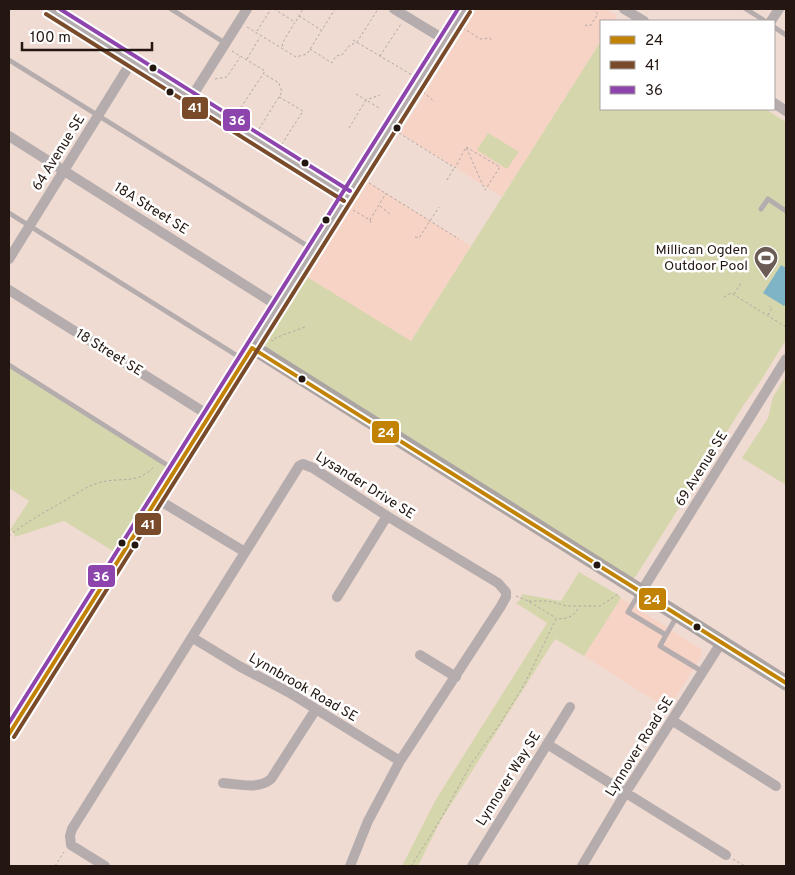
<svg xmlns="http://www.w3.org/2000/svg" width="795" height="875" viewBox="0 0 795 875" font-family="Overpass,sans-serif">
<rect width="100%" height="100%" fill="#f0dbd3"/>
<path fill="#f7d3c5" d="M477 9H605L617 16 614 21H601V41L502 197 400 133Z
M360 177 471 246 410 342 299 272Z
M621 598 701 649 702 652 701 657 668 709 584 656Z"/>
<path fill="#d6d6ac" d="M601 41V109H765L786 122V340L760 382 745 403 636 576 627 584 252 348 299 272 411 341Z
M488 133 519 152 507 169 477 150Z
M9 364 167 464 113 551 64 521 15 537 14 533 10 530 29 501 9 488Z
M786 376V485L742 458 768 418 773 397Z
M579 572 620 596 621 598 584 656 555 639 440 822 418 866H402L435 801 547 623 516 603 520 600 522 594 561 601Z"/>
<path fill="#7fb3c6" d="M781 265 786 268V303L784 306 763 293Z"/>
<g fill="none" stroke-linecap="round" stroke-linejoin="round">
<path stroke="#b1a7a5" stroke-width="1" stroke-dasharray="2.5 2.5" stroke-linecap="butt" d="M274 9 295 22 283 42 282 48
M299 16 321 30
M296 21 303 9
M585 25 590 26 598 14 595 11 596 9
M247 27 296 57 307 54 335 9
M463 28 480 39 490 38 492 41
M257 31 271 9
M353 40 412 75
M310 49 332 63 336 56 342 55 349 46 357 42 378 9
M232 51 265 71 236 115
M380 56 401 24
M247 59 260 37
M215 79 227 77 240 57
M423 92 435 102
M356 94 366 100 380 95
M279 97 303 111 282 144
M349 128 366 100 379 108
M259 129 282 92 279 83 264 74
M399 133 455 168 466 147 500 167 485 190 466 147
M447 180 454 168
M369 183 459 239
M380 206 391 215
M353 210 370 220 371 223
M370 220 386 193
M415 237 419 238 439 207
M734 294 741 283 742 284
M724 297 731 293 786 327
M768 315 772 308 769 306
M271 340 273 341 275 338 305 327
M9 536C26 522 45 512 64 501 75 495 86 486 98 483 121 476 136 486 155 466
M516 596 528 601 556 618
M529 601H548L567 606H577
M733 859 745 866
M9 865 15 866
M55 866 64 852
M411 866 439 822 471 764 499 725 524 685 556 619C568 619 574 617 579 606H600L618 594"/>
<path stroke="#b5adad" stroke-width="5" d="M171 9 225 43
M746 9 765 21
M774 27 786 35
M9 60 314 250
M761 209 768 199 786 211
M9 213 244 360
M9 365 175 470
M640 592 628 612 666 635 660 646 703 672
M666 635 677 616"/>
<path stroke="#b5adad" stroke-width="10" d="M49 9 347 196
M394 9 445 40
M624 9 644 21
M771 21 779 9
M191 98 247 9
M774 103 786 111
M9 136 278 306
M9 259 132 61
M9 290 210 416
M157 499 245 552
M641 592 786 359
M337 597 387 516
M193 638 239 666 290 693 400 761
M420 655 456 677
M673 721 776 786
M9 734 465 9
M547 744 726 855
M223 783C239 784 258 790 271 779L316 709
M105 866 71 845 70 836 72 829 299 466 303 464 313 468 387 516 498 583 506 592V597L501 606 400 761 368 821 350 866
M472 866 570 707
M582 866 626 792 721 643"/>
<path stroke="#aca3a3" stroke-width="15" d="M252 348 262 353 786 683"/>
<defs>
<path id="bus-1" d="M252 348 786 683
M9 734 252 348"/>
<path id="bus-2" d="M46 14 344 201
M14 737 470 12"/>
<path id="bus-3" d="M60 9 350 191
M9 723 458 9"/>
</defs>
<use href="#bus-1" stroke="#fff" stroke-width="8"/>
<use href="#bus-2" stroke="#fff" stroke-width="8"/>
<use href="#bus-3" stroke="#fff" stroke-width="8"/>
<use href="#bus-1" stroke="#c28204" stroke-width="4"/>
<use href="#bus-2" stroke="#7a4b2a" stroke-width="4"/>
<use href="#bus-3" stroke="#8e44ad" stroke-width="4"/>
</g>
<defs>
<symbol id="stadium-pin" viewBox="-11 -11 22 30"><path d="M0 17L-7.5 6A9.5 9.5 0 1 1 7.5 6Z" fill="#6b5c55" stroke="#fff"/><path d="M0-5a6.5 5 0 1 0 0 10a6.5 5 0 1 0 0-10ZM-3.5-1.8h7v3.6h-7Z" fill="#fff"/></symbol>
</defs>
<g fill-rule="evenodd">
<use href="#stadium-pin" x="752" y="244" width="28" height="38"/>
</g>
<g fill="#241711" stroke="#fff" stroke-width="2">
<circle cx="153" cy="68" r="4.5"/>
<circle cx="170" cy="92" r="4.5"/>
<circle cx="397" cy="128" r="4.5"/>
<circle cx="305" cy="163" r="4.5"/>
<circle cx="326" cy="220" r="4.5"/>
<circle cx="302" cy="379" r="4.5"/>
<circle cx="122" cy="543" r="4.5"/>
<circle cx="135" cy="545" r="4.5"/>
<circle cx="597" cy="565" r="4.5"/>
<circle cx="697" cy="627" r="4.5"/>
</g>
<g text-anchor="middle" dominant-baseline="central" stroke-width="5" stroke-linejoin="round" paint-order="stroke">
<g font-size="14" fill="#241711" stroke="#fff">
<text transform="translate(59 153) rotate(-58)">64 Avenue SE</text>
<text transform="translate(151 209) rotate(32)">18A Street SE</text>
<text transform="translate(109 353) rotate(32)">18 Street SE</text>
<text transform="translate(702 469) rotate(-58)">69 Avenue SE</text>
<text transform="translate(365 486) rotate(32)">Lysander Drive SE</text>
<text transform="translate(303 688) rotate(30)">Lynnbrook Road SE</text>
<text transform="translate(640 747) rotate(-58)">Lynnover Road SE</text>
<text transform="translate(509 779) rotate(-58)">Lynnover Way SE</text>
</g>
<g font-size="14" fill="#241711" stroke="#fff" text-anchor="end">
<text x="748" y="250">Millican Ogden<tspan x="748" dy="16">Outdoor Pool</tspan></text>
</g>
</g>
<g stroke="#fff" stroke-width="2">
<rect x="181" y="96" width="28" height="24" rx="5" fill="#7a4b2a"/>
<rect x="222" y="108" width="29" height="24" rx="5" fill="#8e44ad"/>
<rect x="371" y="420" width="29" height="24" rx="5" fill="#c28204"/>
<rect x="134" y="512" width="28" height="24" rx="5" fill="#7a4b2a"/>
<rect x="87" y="564" width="29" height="24" rx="5" fill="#8e44ad"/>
<rect x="638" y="587" width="29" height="24" rx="5" fill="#c28204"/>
</g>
<g font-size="14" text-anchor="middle" font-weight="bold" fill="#fff">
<text x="195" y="112">41</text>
<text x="237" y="125">36</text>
<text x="386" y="437">24</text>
<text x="148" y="529">41</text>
<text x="101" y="581">36</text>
<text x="652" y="604">24</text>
</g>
<rect width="795" height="875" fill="none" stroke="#241711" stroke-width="20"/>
<rect x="600" y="20" width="175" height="90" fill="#ffffff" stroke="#a7a2a0"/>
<rect x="610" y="36" width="25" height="8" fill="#c28204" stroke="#a7a2a0"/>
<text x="645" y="45" font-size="15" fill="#241711">24</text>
<rect x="610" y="61" width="25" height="8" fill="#7a4b2a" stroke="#a7a2a0"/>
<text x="645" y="70" font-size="15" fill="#241711">41</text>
<rect x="610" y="86" width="25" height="8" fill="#8e44ad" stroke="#a7a2a0"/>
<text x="645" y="95" font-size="15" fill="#241711">36</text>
<path d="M22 42v8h130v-8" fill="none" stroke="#241711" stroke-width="2.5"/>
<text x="30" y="42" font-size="15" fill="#241711" stroke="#ffffff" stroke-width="4" paint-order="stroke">100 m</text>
</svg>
